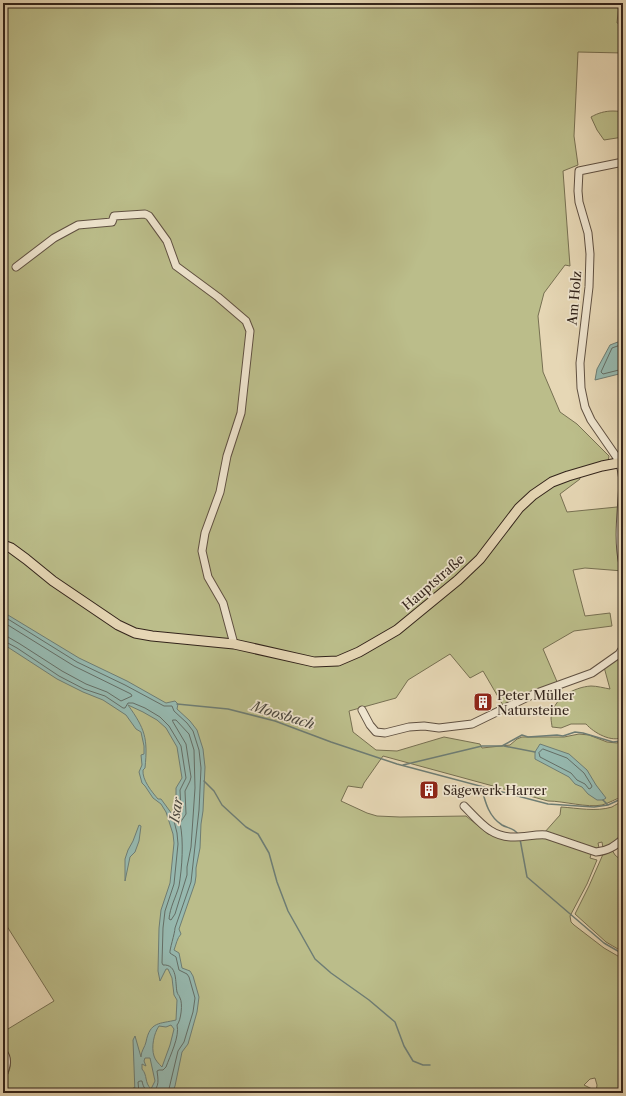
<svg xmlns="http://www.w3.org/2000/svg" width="626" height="1096" viewBox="0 0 626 1096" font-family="'Libre Caslon Text',serif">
<rect width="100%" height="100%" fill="#e6d7b5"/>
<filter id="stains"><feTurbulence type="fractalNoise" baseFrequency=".005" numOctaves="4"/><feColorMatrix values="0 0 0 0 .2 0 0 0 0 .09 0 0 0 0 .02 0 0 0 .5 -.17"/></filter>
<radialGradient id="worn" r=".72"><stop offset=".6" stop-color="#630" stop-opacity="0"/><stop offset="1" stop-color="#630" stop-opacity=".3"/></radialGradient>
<path fill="#bbbd8a" stroke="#777052" d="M3 3H619L617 23 623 24V53L578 52 574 136 578 165 563 171 570 266 565 265 544 293 538 316 543 372 560 412 577 424 609 456 608 462 577 470 580 479 560 494 567 512 617 507 620 510 619 549 623 571 585 568 573 570 585 616 610 613 612 626 574 631 543 649 558 684 504 707 483 671 470 678 450 654 408 680 396 698 349 711 353 732 376 750 397 751 444 737 480 744 482 748 510 745 517 739 522 737H564L579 734 589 735 607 742 617 743 623 740V796C616 799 609 803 602 805 587 808 564 801 548 801L383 756 364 783 362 788 348 786 341 801 367 813 377 816 400 817 466 816 488 834 504 838 538 836 592 851 590 858 597 860 587 884 570 916 571 922 574 925 604 948 623 959V1093H596L597 1085 595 1078 590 1079 584 1085 592 1089 594 1093H139L134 1087 135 1093H3C3 1073 20 1067 3 1046V1032L54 1001 3 920Z
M623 110V137L604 140 597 130 591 117C598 113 605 111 613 111 618 111 619 112 623 110Z
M618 658 623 664 621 686 623 691V737C612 743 594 733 586 724H571L561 728 552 727C552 725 551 721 551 718 552 699 574 687 591 686 597 686 604 688 610 689L604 667Z
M623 801V837L603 848 602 842 598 843 599 848 596 849 544 833 560 815 561 807C577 808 596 812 612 807 615 805 619 803 623 801Z
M612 850 615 855 623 862V952L606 942 575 914 589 886 604 852Z"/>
<path fill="#96b9b0" stroke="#6e7d74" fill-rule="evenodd" d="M623 340V373L595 380 597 369 610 345Z
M3 612 79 658 127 681 166 703 175 701 178 704 177 709 190 721 197 730 203 749 205 767 203 811 201 824 200 848 196 868V876L195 883 179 929 181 934C177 938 176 945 174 950L179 953 182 968 190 971 193 976 199 997 197 1012 188 1044 182 1052 175 1086 172 1093H135L133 1040 135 1036 141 1057C141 1051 145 1047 146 1042 150 1021 160 1024 176 1020L177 1000 174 995 172 978 168 969H166L160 981 158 971 159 928 161 910 170 883 174 843 173 834 166 812 161 804 153 798 145 786 142 783 139 772 142 765 141 755 144 754V746L141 732 136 729 126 715 103 700 83 692 57 679 3 644ZM128 705 143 712 157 720 166 728 177 747 182 778 176 788V797L177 811 175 815 172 814 161 799H158C152 792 142 780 143 770L145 768C148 738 145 729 128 705ZM171 1025 174 1029 170 1045 162 1067C159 1064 155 1060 154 1056 151 1047 154 1033 159 1026L166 1027ZM145 1058H150L155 1081 151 1089C144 1082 148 1076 142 1069V1064L146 1066 144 1061Z
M540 744 569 754 587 770 596 785 606 798 603 800H597L588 794 582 787 575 784 569 777 535 759V752Z
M139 825 141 826 139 841 135 852 130 857 125 881V859L128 850 133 841Z"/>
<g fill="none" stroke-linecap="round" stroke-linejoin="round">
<path stroke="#646e66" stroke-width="1" d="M623 344 612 348 601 372 603 374 623 369
M3 616 77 662 125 685 164 706H172L174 711 187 723 193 731 199 750 201 768 199 810 191 882 175 928C175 933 169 951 170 953 171 954 175 956 176 957L179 970 187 974 189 977 195 998 193 1012 184 1042 178 1051 168 1093
M3 622 74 666 131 694 132 696 121 701 107 692 86 684 62 671 20 644 8 637 3 636
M3 641 6 642 17 648 59 676 84 689 105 696 123 708H125L128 703H133L145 708 160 717 169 726 181 746 186 778 180 790 181 812 178 817 174 821 177 833 178 844 174 884 165 911 163 928 162 963 163 965C178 964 175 983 177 992 179 997 178 993 180 998 183 1003 181 1021 177 1025 180 1036 170 1056 166 1067L163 1070H159L157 1071C158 1079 160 1087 152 1092 146 1092 143 1087 142 1081H140L138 1082 139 1093
M173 720H176L189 734 194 750 195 788 191 847 187 867V875L175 914 171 920 169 919C170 907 176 897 179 886 182 868 184 841 180 823L186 814 185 791 190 781 191 777 186 744 173 722Z
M543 749 567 758 584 773 592 786 591 788 589 789 585 784 577 780 571 773 540 757 539 753Z"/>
<path stroke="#6e7d74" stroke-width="1.5" d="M177 704 228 709 275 721 331 742 397 764 548 804 594 807 608 805 623 798
M504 746 535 752
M403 765 482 746H502L522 735 528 737 557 735 563 736 575 732 583 733 613 742 621 741 623 739
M204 781 214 791 222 805 246 827 258 834 269 853 277 882 288 911 315 959 331 973 369 1000 395 1022 404 1046 413 1061 423 1065H430
M481 786C485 801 488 816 502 825 507 828 514 828 518 834
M603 800 608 805
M520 839 527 877 604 943 623 954"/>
<defs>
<path id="minor" d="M623 162 579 171 578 191 579 202 588 233 590 254 589 287 580 363 581 388 585 407 591 420 620 462 623 480
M16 267 54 238 78 225 112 222 114 216 145 214 149 216 167 241 176 266 218 297 246 321 250 331 241 413 227 456 220 492 205 533 202 551 208 577 223 603 234 644
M623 481C622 509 617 538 623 565
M362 710 370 725 376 732 385 733 409 727 424 726 439 728 472 724 534 694 592 673 619 654 623 648
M464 806C480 822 491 838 515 837 526 837 536 834 546 835L596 852C608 851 615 846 623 839
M3 1052C9 1059 6 1067 3 1075"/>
<path id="major" d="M3 545 11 548 26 559 53 581 118 625 135 633 152 636 234 644 314 662 338 661 359 652 397 630 458 580 480 559 519 508 533 495 552 482 568 476 602 466 623 462"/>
</defs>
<use href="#minor" stroke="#605142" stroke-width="9"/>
<use href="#major" stroke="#33241b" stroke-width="11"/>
<use href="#minor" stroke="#efe5cf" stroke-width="7"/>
<use href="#major" stroke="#e6d7b5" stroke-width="9"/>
</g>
<defs>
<symbol id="building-square" viewBox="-11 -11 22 22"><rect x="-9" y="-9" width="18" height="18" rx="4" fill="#8f2418" stroke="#efe5cf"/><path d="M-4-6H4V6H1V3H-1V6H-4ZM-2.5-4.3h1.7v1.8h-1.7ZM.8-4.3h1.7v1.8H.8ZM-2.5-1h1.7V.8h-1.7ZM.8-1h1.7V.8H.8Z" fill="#fff"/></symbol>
</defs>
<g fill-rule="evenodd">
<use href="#building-square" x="472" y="691" width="22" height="22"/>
<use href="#building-square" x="418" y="779" width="22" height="22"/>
</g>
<g text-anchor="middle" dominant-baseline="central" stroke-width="3.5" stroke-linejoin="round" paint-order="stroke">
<g font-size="13" fill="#33241b" stroke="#efe5cf">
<text transform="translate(574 298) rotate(-85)">Am Holz</text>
<text transform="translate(433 582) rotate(-41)">Hauptstraße</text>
</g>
<g font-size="13" fill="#33241b" stroke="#efe5cf" text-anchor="start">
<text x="497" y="695">Peter Müller<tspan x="497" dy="15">Natursteine</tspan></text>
<text x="443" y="790">Sägewerk Harrer</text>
</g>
<g font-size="14" font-style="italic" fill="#4c4940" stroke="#efe5cf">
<text transform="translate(283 715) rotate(17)">Moosbach</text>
<text transform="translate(176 810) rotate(-81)">Isar</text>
</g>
</g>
<rect width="626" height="1096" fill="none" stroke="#e6d7b5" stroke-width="16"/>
<rect x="4" y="4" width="618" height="1088" fill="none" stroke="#33241b" stroke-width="2"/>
<rect x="8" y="8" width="610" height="1080" fill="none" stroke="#33241b"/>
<rect width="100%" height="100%" filter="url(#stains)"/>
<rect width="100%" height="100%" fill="url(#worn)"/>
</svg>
